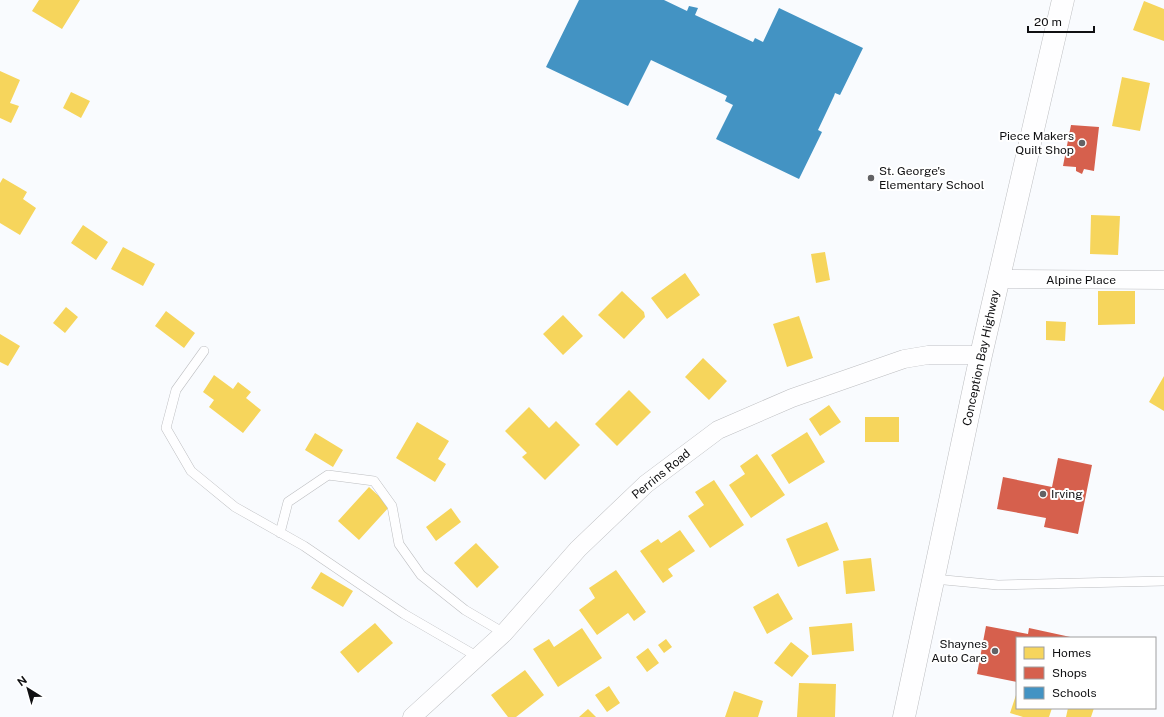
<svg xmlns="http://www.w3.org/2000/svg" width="1164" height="717" viewBox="0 0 1164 717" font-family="'Public Sans',sans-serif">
<rect width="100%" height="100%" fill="#f9fbfe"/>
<path fill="#f6d55c" d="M39 0H80L62 29 32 11Z
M1144 1 1164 9V41L1133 30Z
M0 71 20 80 10 103 19 106 11 123 0 118Z
M1122 77 1150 83 1140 131 1112 126Z
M71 92 90 101 81 118 63 108Z
M3 178 27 192 23 199 36 208 20 235 0 223V183Z
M1091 215 1120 216 1118 255 1090 254Z
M83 225 108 242 96 260 71 243Z
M123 247 155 264 143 286 111 269Z
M825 252 830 280 816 283 811 254Z
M685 273 700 295 667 319 651 298Z
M622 291 644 312 645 317 624 339 598 315Z
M1098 291H1135V324L1098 325Z
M66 307 78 317 65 333 53 323Z
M166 311 195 333 184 348 155 326Z
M563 315 583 336 563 355 543 334Z
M799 316 813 358 787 367 773 324Z
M1046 321 1066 322 1065 341 1046 340Z
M0 334 20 346 8 366 0 362Z
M703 358 727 381 709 400 685 377Z
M214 375 233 389 238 382 251 392 246 398 261 410 243 433 209 407 214 400 203 392Z
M1164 376V411L1149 402Z
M629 390 651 412 617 446 595 424Z
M829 405 841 422 820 436 809 419Z
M529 407 549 428 556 421 580 445 545 480 522 457 527 453 505 431Z
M865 417H899V442H865Z
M417 422 449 441 438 459 446 464 435 482 396 458Z
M807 432 825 462 789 484 771 455Z
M315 433 343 450 333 467 305 450Z
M757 454 785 495 751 518 729 485 745 474 740 466Z
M714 480 744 525 710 548 688 516 704 505 695 492Z
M369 487 390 506 359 540 338 521Z
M451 508 461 522 436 541 426 527Z
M827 522 839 550 798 567 786 539Z
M680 530 695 551 668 569 673 576 663 583 640 551 658 539 661 543Z
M476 543 499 567 477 588 454 563Z
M871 558 875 591 846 594 843 561Z
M616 570 646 612 634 621 628 613 597 635 579 610 595 598 589 588Z
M321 572 353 591 343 607 311 588Z
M778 593 793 619 767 634 753 607Z
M375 623 393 643 358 673 340 652Z
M852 623 854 651 812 655 809 627Z
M582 628 602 658 558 687 533 649 549 639 554 647Z
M666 639 672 647 664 653 658 645Z
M791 642 809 656 792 677 774 663Z
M648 648 659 663 647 672 636 657Z
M525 670 544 695 516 717H508L491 695Z
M799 683 836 684 835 717H797Z
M609 686 620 703 607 712 595 695Z
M734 691 763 701 758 717H725Z
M1017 692V708H1052L1049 717H1023L1010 713Z
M1068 708H1094L1091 717H1066Z
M588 709 596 717H579Z"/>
<path fill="#d6604d" d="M1071 125 1099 127 1094 171 1084 169 1082 174 1076 171V167L1063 166Z
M1058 458 1092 465 1078 534 1044 527 1046 518 997 509 1003 477 1052 487Z
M986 626 1028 634 1029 628 1075 638H1017V682L977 674Z"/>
<path fill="#4393c3" d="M579 0H664L687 11 689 6 698 8 695 15 753 42 755 38 763 42 779 8 863 48 840 95 835 93 834 96 818 130 822 132 799 179 716 139 733 105 725 101 727 96 651 60 628 106 546 67Z"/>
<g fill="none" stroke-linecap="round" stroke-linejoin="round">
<defs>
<path id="lane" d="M204 351 176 390 166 428 191 471 235 507 304 546 404 614 478 657
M280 533 288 502 328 475 374 481 392 506 399 544 421 575 465 610 504 633
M934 579 998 585 1164 581"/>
<path id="street" d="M998 279 1164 280
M412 717 504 633 578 549 646 484 718 430 792 398 904 359 928 355H981"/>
<path id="primary" d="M904 717 981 355 1063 0"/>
</defs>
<use href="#lane" stroke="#bdbec1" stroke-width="10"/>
<use href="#street" stroke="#bdbec1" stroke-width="19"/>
<use href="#primary" stroke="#bdbec1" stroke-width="23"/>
<use href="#lane" stroke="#fefeff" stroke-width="9"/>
<use href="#street" stroke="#fefeff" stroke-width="18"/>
<use href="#primary" stroke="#fefeff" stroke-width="22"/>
</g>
<g fill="#626265" stroke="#fff" stroke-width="1.5">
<circle cx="1082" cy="143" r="4"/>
<circle cx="871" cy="178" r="4"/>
<circle cx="1043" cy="494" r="4"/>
<circle cx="995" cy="651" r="4"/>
</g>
<g text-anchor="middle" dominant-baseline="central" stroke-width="4" stroke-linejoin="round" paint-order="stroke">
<g font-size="12" fill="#101012" stroke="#fff" text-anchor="end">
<text x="1074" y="136">Piece Makers<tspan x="1074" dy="14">Quilt Shop</tspan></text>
<text x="879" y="171" text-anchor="start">St. George's<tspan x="879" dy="14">Elementary School</tspan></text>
<text x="1051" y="494" text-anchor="start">Irving</text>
<text x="987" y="644">Shaynes<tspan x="987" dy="14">Auto Care</tspan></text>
</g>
<g font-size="12" fill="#101012" stroke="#fff">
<text x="1081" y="280">Alpine Place</text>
<text transform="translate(981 358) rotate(-78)">Conception Bay Highway</text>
<text transform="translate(661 474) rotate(-39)">Perrins Road</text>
</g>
</g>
<rect x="1016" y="637" width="140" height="72" fill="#ffffff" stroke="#9f9fa0"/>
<rect x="1024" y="647" width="20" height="12" fill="#f6d55c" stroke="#9f9fa0"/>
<text x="1052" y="657" font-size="12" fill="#101012">Homes</text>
<rect x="1024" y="667" width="20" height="12" fill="#d6604d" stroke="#9f9fa0"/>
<text x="1052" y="677" font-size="12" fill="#101012">Shops</text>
<rect x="1024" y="687" width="20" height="12" fill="#4393c3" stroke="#9f9fa0"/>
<text x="1052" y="697" font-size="12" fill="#101012">Schools</text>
<g transform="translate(28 689) rotate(323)" stroke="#ffffff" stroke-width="3" paint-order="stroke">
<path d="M0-3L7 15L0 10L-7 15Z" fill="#101012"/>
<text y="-6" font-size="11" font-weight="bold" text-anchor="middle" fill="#101012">N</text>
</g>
<path d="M1028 26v6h66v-6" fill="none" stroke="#101012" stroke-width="2"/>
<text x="1034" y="26" font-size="12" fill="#101012" stroke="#ffffff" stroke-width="3" paint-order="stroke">20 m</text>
</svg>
